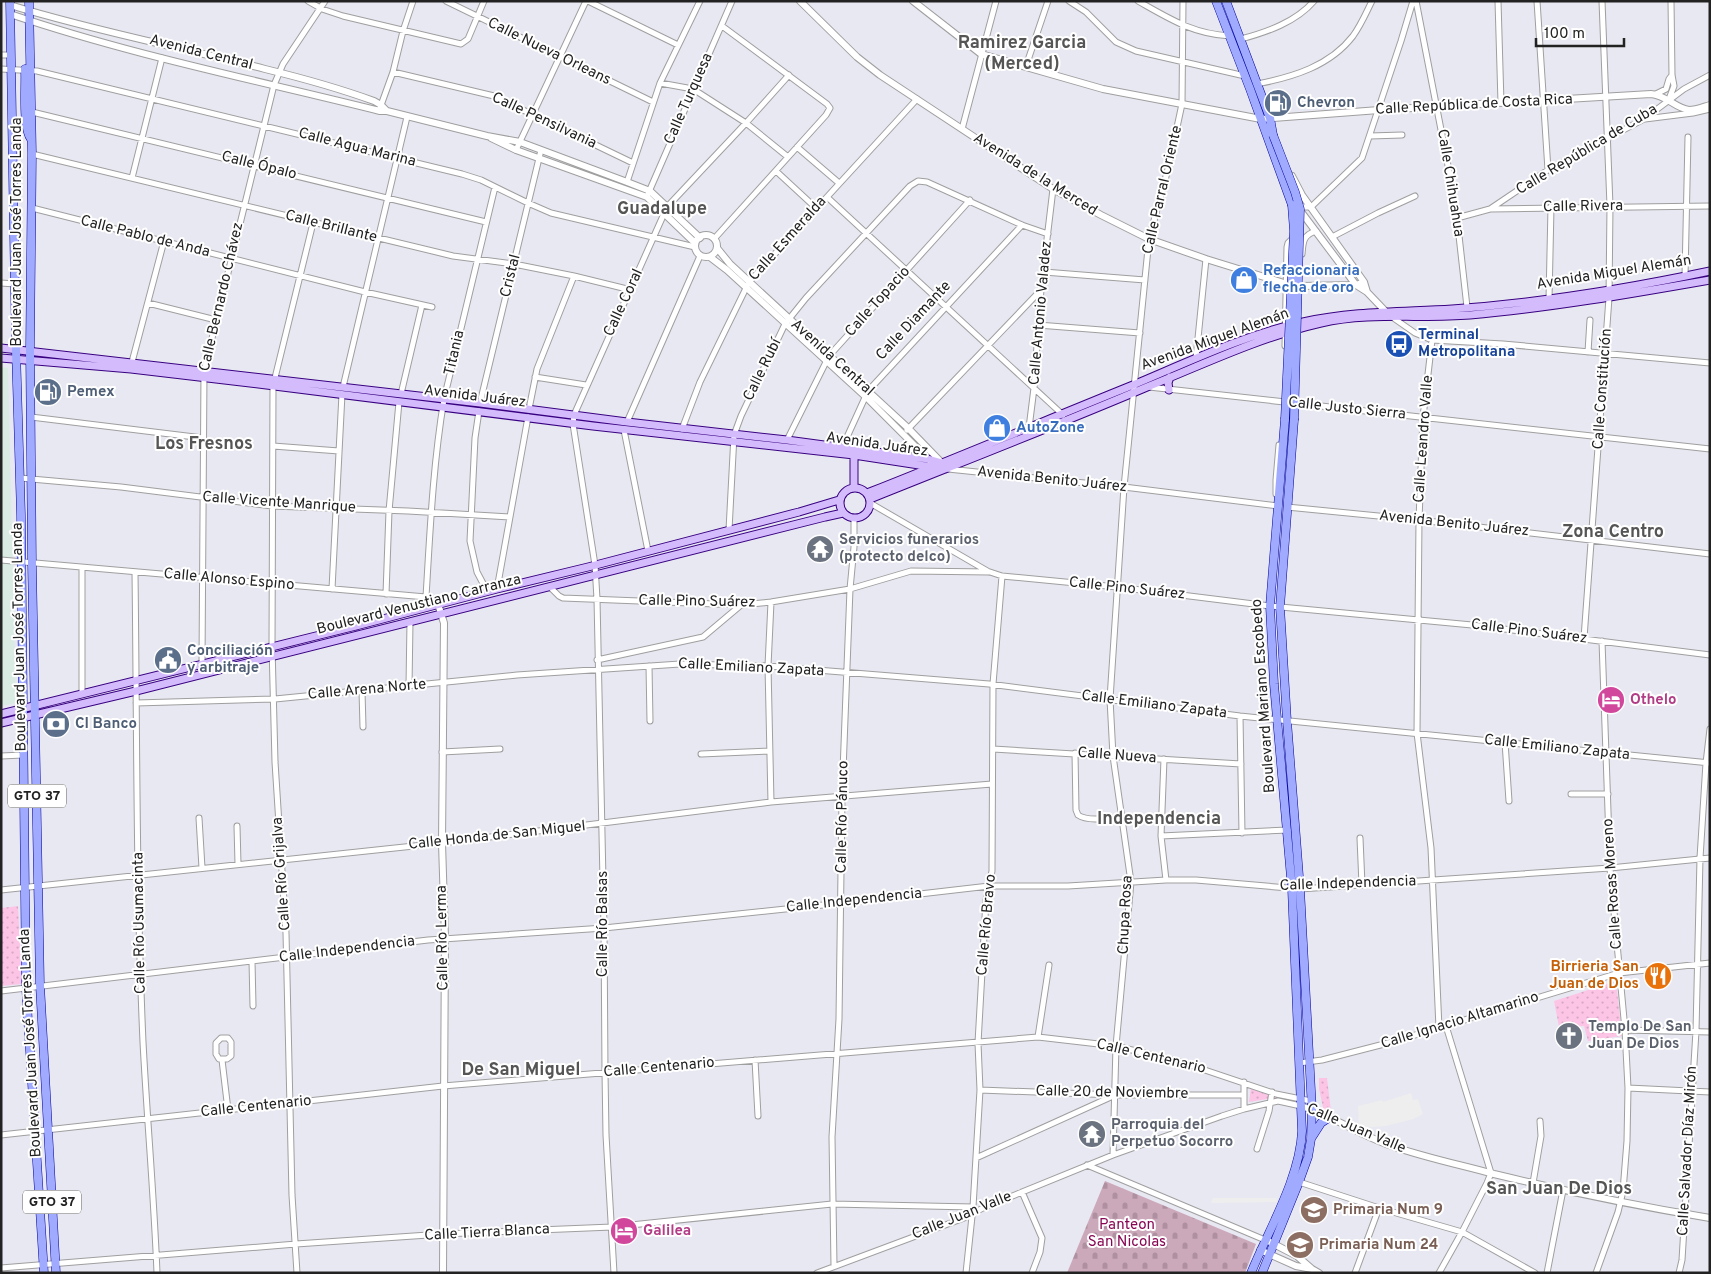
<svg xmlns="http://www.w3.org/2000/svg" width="1711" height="1274" viewBox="0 0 1711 1274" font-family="Overpass,sans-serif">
<defs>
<pattern id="cemetery-stones" width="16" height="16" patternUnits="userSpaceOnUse" patternTransform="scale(1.25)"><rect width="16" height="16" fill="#cca8bb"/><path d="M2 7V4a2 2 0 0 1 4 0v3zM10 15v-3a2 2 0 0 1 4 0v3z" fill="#af90a0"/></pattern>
<pattern id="park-dots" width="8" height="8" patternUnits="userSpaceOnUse" patternTransform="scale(1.25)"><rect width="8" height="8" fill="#fcc5e6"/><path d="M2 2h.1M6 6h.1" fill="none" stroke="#d8a9c5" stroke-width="1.8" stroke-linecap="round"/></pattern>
</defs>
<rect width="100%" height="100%" fill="#e8e8f2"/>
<path fill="#daebe3" d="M1 367 8 368 16 703 1 706Z"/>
<path fill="url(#cemetery-stones)" d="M1105 1181 1256 1244 1245 1273H1067Z"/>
<path fill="url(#park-dots)" d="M18 906 22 984 1 986V908Z
M1616 981 1622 1036 1588 1041 1584 1026 1559 1027 1554 1001Z
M1319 1078H1327L1331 1111 1324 1112 1319 1089Z
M1251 1087 1280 1097 1249 1102Z"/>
<path fill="#eee" d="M1411 1093 1413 1100 1418 1099 1423 1114 1413 1119 1385 1126 1359 1128 1358 1106 1382 1100 1383 1102Z
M1213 1198H1277L1276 1202 1211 1203Z"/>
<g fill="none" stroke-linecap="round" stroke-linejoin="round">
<defs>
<path id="minor" d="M308 1 322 9 343 16 461 44 468 39 484 1
M446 1 653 102
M588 1 678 45
M1069 1 1086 12 1116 42 1136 51 1245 76
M1138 1C1170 19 1193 34 1230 36
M1416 1 1450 176 1457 218 1467 307
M1498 1 1501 103
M1537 1 1548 170
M1241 39C1267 32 1296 22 1314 1
M1 55H11
M1026 66 1048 1
M1 69 37 71 462 174 481 180 528 203 551 213 695 247
M393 72 494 96 633 163
M660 83 693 89 746 123 788 157
M1257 84C1293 77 1330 66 1353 36 1361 25 1366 13 1372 1
M1656 94 1666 89 1669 79 1672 75
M1669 99 1674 86 1672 75 1671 1
M380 108 393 72 403 31 413 1
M32 112 486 222
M1645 119 1693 113 1710 109
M962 129 996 1
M1370 136 1402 135
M797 147 839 183
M516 150 586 1
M32 154 453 256 514 264 574 276 631 290
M776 171 816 208
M132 178 162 58
M627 182 660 83 700 1
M648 194 732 1
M827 197 1063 415
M1299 205 1304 207H1311L1362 158 1401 41 1413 1
M32 208 365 292 432 307
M1490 209 1548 170 1644 119 1684 89 1710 75
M1457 218 1490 209 1710 206
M1332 237 1378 213 1415 196
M714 239 826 115 830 108 827 104 722 26
M1302 254C1303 242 1303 235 1316 231
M1044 272 1145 280
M1685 276 1688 137
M1 283 15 284
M1549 299 1551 207
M148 303 216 320
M1392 317 1415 333 1432 340 1503 344 1710 363
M1038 325 1140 333
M1432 340 1423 417 1419 520 1417 733 1431 848 1439 1028
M1285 346 1287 247 1288 243 1293 238
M1588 352 1590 320
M1196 358 1206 259
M132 362 164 241
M535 377 586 385
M343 387 407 117
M1149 387 1710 449
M401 394 422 305
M480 403 541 150
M529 409 537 369 574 276
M479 411 475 438 470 541 477 572 487 591
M31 417 203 438
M627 422 700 256
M682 429 700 382 749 282 917 99
M624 430 648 551
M907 430 1041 290
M1028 436 1034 388 1041 289 1053 189
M787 440 829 356 970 200
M273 446 339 451
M842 448 868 391 1022 225
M948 469 1124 487 1278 506V504
M20 478 121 487 272 506 408 511 510 517
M1276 494V480L1279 445
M870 503 989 572
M1287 507 1419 520 1710 554
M729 530 734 435 741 416 785 324 806 298 910 186 918 181 927 182 1022 225 1048 234
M1 560 426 597 438 604
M135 572C137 729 136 886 143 1042 147 1119 154 1196 157 1273
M550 587 559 596 563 598 741 605 771 602 850 589 911 571 990 572 1002 576 1117 587 1270 606 1472 625 1710 655
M332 589 342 394
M497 589 528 417
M386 594 389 511 399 402
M426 597C430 531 433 465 444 399L495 187
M1584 638 1609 298 1610 206 1602 1
M597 660 703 637 741 605
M202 663 204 371 274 85 283 64 325 1
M649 666 650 721
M409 686 410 622
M362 691 363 727
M82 693V568
M136 703 275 699 517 675 680 664 768 666 989 684 1240 716 1710 763
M1240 716 1242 833
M1505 742 1509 801
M993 749 1241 764
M442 752 500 749
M1075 753 1076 810 1078 815C1088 822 1110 818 1122 817
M701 754 769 751
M1 756 23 755
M1164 759 1161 836 1166 880
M1571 794H1608
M771 802 768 666 771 602
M199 818 202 868
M237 826 238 864
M1161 836 1288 830
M1360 838 1362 885
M1 890 442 843 771 802 992 784
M252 961 253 1006
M1 991 428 940 604 928 842 903 989 886H1068L1166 880H1196L1300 889 1610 868 1710 858
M1625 1030 1710 1032
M1038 1037 1049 965
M221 1038H228L231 1042V1056L227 1059H219L216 1054V1043Z
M222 1060 228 1110
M755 1060 758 1116
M1299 1063 1322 1060 1392 1042 1619 973 1710 963
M1628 1088 1710 1092
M980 1090 1115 1095H1243
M1244 1109V1082
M1 1135 443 1086 1038 1037 1116 1046 1184 1063 1276 1094 1311 1101
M1257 1149 1269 1111 1272 1092
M1113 1155 1116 1046 1131 882 1113 756 1110 699 1124 487 1149 239 1168 169 1182 104 1183 1
M976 1158 1113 1096
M1087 1165 1265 1240
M1299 1182 1379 1208 1462 1232 1535 1273
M1533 1183 1541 1136 1540 1121
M1022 1192 1042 1238 1040 1252 1032 1273
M834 1266 832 1137 839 1019 842 797 850 589 854 547V518
M1 1268 296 1244 443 1234 612 1227 832 1204 973 1207
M297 1273 292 1195 286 933 275 762 272 646 273 386 313 223
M614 1273 606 1135 605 1072 604 928 597 599 595 565 573 424 574 415 667 207 746 123 789 75
M817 1273 964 1218 983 1208 1113 1155 1222 1116 1244 1109 1278 1101 1301 1106
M966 1273 973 1207 980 1090 978 1043 986 900 992 871 993 684 1002 576
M1355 1273 1379 1208
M1439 1273 1462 1232 1487 1183 1491 1173 1446 1026
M1547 1273 1563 1190
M1596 1273 1618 1212 1623 1191 1627 1141 1628 1088 1625 1030 1610 868 1602 641
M1679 1273 1682 1260 1696 1031 1700 858 1706 763 1710 729"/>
<path id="tertiary" d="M800 1 857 57 880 75 1053 189 1101 215 1149 239 1206 259 1287 284 1300 286 1356 285 1364 282
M913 1 981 54 1103 89 1261 119 1379 110 1651 94C1666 95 1675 108 1689 110 1696 110 1703 107 1710 105
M10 5C94 31 180 47 265 69 302 78 338 88 374 101L381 105 387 111
M10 14C131 55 256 80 380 111H387L487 136 520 142 627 182 650 191 700 238
M491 138 516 150 647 197 695 243
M1292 176 1302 195 1364 282 1367 292
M1299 209 1356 285 1367 292 1389 315
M695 246a11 11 0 1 1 22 0a11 11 0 1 1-22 0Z
M717 248 730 264 908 428 942 463
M710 257 727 270 865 396 929 460
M438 604 444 623 442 843 445 938 443 1273
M1301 1106C1334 1116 1362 1137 1395 1147 1427 1158 1461 1165 1494 1174 1565 1191 1637 1206 1710 1218
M1270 1242 1297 1256 1312 1269 1319 1273
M1260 1250 1296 1266 1312 1269"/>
<path id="secondary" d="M1 348 480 403 627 422 787 440 928 459 942 463
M1 358 131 369 250 383 593 426 854 455 945 469
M1169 390 1168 383 1170 377
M854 455V487
M840 503a15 15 0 1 1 30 0a15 15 0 1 1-30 0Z
M867 493C956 458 1044 421 1133 385 1188 362 1244 335 1303 322 1352 311 1402 312 1452 309 1539 303 1625 289 1710 271
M870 499C962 462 1055 426 1147 387 1204 364 1260 337 1321 323 1370 312 1421 319 1470 315 1550 308 1630 294 1710 280
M1 714 356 626 497 589 588 567 799 512 839 500
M1 723 136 691 825 517 843 513"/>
<path id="primary" d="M10 1 16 350 21 515 26 988 44 1273
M29 1 32 154 30 350 32 564 40 985 56 1273
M1216 1 1250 89 1292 205
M1226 1 1270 118 1273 135
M25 69C26 86 22 127 31 139
M1312 1137 1321 1123 1330 1117
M1251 1273C1269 1229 1300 1178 1302 1131L1292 889 1274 684 1270 606 1285 419
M1262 1273 1299 1182 1308 1157 1311 1139 1312 1109 1300 889 1287 721 1280 607 1294 420"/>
</defs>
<use href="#minor" stroke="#9f9f9f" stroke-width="7"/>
<use href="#tertiary" stroke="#9f9f9f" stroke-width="8"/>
<use href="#secondary" stroke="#380081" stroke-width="9"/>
<use href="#primary" stroke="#00019f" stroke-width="9"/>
<use href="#minor" stroke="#fff" stroke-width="5"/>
<use href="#tertiary" stroke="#fff" stroke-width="6"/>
<use href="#secondary" stroke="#d4bcfc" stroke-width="7"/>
<use href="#primary" stroke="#a0abff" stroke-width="8"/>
<defs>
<path id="primary-bridge" d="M1273 135 1295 192 1300 209 1294 420
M1285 419 1294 231 1292 205"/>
</defs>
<use href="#primary-bridge" stroke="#00019f" stroke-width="9" stroke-linecap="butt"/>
<use href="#primary-bridge" stroke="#a0abff" stroke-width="8"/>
</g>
<defs>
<symbol id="fuel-disc" viewBox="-11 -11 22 22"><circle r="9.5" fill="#5c6f8a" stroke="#fff"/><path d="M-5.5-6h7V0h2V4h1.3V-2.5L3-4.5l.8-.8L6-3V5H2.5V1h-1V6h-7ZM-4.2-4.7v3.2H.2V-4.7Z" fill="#fff"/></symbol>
<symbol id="shop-disc" viewBox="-11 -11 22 22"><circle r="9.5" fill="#3f7fe0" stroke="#fff"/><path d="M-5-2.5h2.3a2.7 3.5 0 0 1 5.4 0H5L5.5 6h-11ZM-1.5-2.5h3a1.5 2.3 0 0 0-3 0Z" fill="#fff"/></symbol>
<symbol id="bus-disc" viewBox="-11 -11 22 22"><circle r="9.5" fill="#1a4fb4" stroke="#fff"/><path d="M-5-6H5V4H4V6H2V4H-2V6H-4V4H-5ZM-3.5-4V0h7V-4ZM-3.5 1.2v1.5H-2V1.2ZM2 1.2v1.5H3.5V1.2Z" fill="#fff"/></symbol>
<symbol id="temple-disc" viewBox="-11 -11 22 22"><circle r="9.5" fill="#6b7280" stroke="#fff"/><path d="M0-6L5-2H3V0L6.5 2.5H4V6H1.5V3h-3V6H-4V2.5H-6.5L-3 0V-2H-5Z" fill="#fff"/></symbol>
<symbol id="civic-disc" viewBox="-11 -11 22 22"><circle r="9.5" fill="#5c6f8a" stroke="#fff"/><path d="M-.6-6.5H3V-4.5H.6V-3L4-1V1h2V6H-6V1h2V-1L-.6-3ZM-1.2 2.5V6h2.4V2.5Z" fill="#fff"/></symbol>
<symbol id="hotel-disc" viewBox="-11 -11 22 22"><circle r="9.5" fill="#d1479c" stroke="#fff"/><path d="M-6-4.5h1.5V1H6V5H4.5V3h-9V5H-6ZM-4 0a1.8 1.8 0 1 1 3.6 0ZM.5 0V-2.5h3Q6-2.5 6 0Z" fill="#fff"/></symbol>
<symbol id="bank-disc" viewBox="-11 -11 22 22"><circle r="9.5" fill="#5c6f8a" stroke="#fff"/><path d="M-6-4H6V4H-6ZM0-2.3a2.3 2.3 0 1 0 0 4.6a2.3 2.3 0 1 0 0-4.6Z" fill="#fff"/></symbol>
<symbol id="restaurant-disc" viewBox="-11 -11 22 22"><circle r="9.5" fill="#e8710a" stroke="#fff"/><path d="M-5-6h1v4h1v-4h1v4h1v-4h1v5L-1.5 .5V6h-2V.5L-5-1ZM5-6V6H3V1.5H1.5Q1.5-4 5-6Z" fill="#fff"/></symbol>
<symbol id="church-disc" viewBox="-11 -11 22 22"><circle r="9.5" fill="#6b7280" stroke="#fff"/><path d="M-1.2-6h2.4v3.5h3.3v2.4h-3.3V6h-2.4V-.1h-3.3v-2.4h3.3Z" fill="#fff"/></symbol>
<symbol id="school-disc" viewBox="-11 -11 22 22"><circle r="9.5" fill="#8d6e63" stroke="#fff"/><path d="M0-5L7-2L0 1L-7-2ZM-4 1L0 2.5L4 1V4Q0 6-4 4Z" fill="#fff"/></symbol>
</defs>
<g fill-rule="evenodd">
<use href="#fuel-disc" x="1262" y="87" width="32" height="32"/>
<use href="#shop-disc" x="1228" y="264" width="32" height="32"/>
<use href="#bus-disc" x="1383" y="328" width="32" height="32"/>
<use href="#fuel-disc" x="32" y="376" width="32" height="32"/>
<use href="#shop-disc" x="981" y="412" width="32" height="32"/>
<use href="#temple-disc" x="804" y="533" width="32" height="32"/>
<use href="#civic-disc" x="152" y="644" width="32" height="32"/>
<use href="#hotel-disc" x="1595" y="684" width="32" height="32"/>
<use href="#bank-disc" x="40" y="708" width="32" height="32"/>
<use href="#restaurant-disc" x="1642" y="960" width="32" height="32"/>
<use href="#church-disc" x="1553" y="1020" width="32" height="32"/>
<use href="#temple-disc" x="1076" y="1118" width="32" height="32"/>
<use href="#school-disc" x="1298" y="1194" width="32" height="32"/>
<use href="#hotel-disc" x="608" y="1215" width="32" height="32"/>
<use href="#school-disc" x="1284" y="1229" width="32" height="32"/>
</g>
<g text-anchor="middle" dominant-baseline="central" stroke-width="4" stroke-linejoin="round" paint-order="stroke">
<g fill="#fff" stroke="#646464" stroke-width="1">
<rect x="8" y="784.5" width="58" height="23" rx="4"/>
<rect x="23" y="1190.5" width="58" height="23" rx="4"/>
</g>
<g font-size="14" font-weight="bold" fill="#222">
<text x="37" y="796">GTO 37</text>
<text x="52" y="1202">GTO 37</text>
</g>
<g font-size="15" fill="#222" stroke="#fff">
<text transform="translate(549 52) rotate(26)">Calle Nueva Orleans</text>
<text transform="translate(201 53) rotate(14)">Avenida Central</text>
<text transform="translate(689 99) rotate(-66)">Calle Turquesa</text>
<text transform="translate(1474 105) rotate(-3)">Calle República de Costa Rica</text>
<text transform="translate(544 121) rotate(25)">Calle Pensilvania</text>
<text transform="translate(357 148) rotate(14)">Calle Agua Marina</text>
<text transform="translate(1587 150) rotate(-31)">Calle República de Cuba</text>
<text transform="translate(259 166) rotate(14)">Calle Ópalo</text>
<text transform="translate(1035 175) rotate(32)">Avenida de la Merced</text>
<text transform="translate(1450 183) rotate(81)">Calle Chihuahua</text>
<text transform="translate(1163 190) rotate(-77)">Calle Parral Oriente</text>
<text transform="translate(1583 207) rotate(-1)">Calle Rivera</text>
<text transform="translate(331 227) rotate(14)">Calle Brillante</text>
<text transform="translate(17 232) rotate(-90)">Boulevard Juan José Torres Landa</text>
<text transform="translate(145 237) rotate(14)">Calle Pablo de Anda</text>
<text transform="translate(788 239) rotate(-48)">Calle Esmeralda</text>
<text transform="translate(1614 273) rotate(-9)">Avenida Miguel Alemán</text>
<text transform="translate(511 276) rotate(-76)">Cristal</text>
<text transform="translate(222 297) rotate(-77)">Calle Bernardo Chávez</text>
<text transform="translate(878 302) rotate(-48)">Calle Topacio</text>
<text transform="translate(624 303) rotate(-65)">Calle Coral</text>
<text transform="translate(1041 313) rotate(-85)">Calle Antonio Valadez</text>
<text transform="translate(914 321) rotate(-47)">Calle Diamante</text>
<text transform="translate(1215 340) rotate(-20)">Avenida Miguel Alemán</text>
<text transform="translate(455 353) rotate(-77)">Titania</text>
<text transform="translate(832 358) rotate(42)">Avenida Central</text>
<text transform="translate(763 370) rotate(-64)">Calle Rubí</text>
<text transform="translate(1603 389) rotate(-86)">Calle Constitución</text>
<text transform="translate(475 397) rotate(7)">Avenida Juárez</text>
<text transform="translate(1347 409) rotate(6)">Calle Justo Sierra</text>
<text transform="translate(1424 439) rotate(-86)">Calle Leandro Valle</text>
<text transform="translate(877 445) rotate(8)">Avenida Juárez</text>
<text transform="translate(1052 480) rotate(6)">Avenida Benito Juárez</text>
<text transform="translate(279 503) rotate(4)">Calle Vicente Manrique</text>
<text transform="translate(1454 524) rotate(6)">Avenida Benito Juárez</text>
<text transform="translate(229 580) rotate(5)">Calle Alonso Espino</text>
<text transform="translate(1127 589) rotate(6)">Calle Pino Suárez</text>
<text transform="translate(697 602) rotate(1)">Calle Pino Suárez</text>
<text transform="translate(419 605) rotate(-14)">Boulevard Venustiano Carranza</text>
<text transform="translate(1529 632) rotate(7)">Calle Pino Suárez</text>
<text transform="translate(20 637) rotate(-91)">Boulevard Juan José Torres Landa</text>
<text transform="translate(751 668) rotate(3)">Calle Emiliano Zapata</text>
<text transform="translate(367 690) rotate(-5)">Calle Arena Norte</text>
<text transform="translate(1264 696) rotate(-94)">Boulevard Mariano Escobedo</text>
<text transform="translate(1154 705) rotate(7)">Calle Emiliano Zapata</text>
<text transform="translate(1557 748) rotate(6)">Calle Emiliano Zapata</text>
<text transform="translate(1117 756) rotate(4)">Calle Nueva</text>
<text transform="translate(843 817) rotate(-89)">Calle Río Pánuco</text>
<text transform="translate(497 836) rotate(-6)">Calle Honda de San Miguel</text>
<text transform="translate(282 874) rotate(-94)">Calle Río Grijalva</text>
<text transform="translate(1348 884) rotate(-2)">Calle Independencia</text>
<text transform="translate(1613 884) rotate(-94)">Calle Rosas Moreno</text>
<text transform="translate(854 901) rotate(-6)">Calle Independencia</text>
<text transform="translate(1126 915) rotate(-87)">Chupa Rosa</text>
<text transform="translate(140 923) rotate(-91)">Calle Río Usumacinta</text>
<text transform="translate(603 924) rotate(-90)">Calle Río Balsas</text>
<text transform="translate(987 925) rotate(-85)">Calle Río Bravo</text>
<text transform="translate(443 938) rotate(-91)">Calle Río Lerma</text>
<text transform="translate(347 950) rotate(-7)">Calle Independencia</text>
<text transform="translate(1460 1021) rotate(-17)">Calle Ignacio Altamarino</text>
<text transform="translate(31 1043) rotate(-93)">Boulevard Juan José Torres Landa</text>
<text transform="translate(1151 1057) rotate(13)">Calle Centenario</text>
<text transform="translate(659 1068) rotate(-5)">Calle Centenario</text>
<text transform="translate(1112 1093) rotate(1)">Calle 20 de Noviembre</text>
<text transform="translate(256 1107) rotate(-6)">Calle Centenario</text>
<text transform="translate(1356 1129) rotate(23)">Calle Juan Valle</text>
<text transform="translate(1688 1151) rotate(-87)">Calle Salvador Díaz Mirón</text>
<text transform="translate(962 1216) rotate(-22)">Calle Juan Valle</text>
<text transform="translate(487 1233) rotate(-3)">Calle Tierra Blanca</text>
</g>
<g font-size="15" font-weight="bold" fill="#4e5e75" stroke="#fff" text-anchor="start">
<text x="1297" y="103">Chevron</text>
<text x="67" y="392">Pemex</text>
<text x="187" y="651">Conciliación<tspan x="187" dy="17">y arbitraje</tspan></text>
<text x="75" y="724">CI Banco</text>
</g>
<g font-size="15" font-weight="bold" fill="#366cbe" stroke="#fff" text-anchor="start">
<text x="1263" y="271">Refaccionaria<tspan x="1263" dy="17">flecha de oro</tspan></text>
<text x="1016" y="428">AutoZone</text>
</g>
<g font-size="15" font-weight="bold" fill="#164399" stroke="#fff" text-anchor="start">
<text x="1418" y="335">Terminal<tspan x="1418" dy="17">Metropolitana</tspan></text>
</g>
<g font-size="15" font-weight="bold" fill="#5b616d" stroke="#fff" text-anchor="start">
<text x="839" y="540">Servicios funerarios<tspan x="839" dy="17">(protecto delco)</tspan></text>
<text x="1588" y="1027">Templo De San<tspan x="1588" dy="17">Juan De Dios</tspan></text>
<text x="1111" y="1125">Parroquia del<tspan x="1111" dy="17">Perpetuo Socorro</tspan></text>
</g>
<g font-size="15" font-weight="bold" fill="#b23c85" stroke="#fff" text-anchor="start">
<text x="1630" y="700">Othelo</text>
<text x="643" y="1231">Galilea</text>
</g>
<g font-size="15" font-weight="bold" fill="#c56008" stroke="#fff" text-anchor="end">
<text x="1639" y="967">Birrieria San<tspan x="1639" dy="17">Juan de Dios</tspan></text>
</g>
<g font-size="15" font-weight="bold" fill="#785e54" stroke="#fff" text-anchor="start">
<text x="1333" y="1210">Primaria Num 9</text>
<text x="1319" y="1245">Primaria Num 24</text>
</g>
<g font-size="15" fill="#880754" stroke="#fff">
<text x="1127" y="1225">Panteon<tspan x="1127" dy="17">San Nicolas</tspan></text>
</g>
<g font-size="18" font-weight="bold" fill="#555" stroke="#fff">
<text x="1022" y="43">Ramirez Garcia<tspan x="1022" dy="21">(Merced)</tspan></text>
<text x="662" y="209">Guadalupe</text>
<text x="204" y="444">Los Fresnos</text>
<text x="1613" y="532">Zona Centro</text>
<text x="1159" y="819">Independencia</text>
<text x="521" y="1070">De San Miguel</text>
<text x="1559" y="1189">San Juan De Dios</text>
</g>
</g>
<rect width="1711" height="1274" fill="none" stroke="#222222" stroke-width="5"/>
<path d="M1536 38v8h88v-8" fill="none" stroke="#222222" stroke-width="2.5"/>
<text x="1544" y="38" font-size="15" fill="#222222" stroke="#ffffff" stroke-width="4" paint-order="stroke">100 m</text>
</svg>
